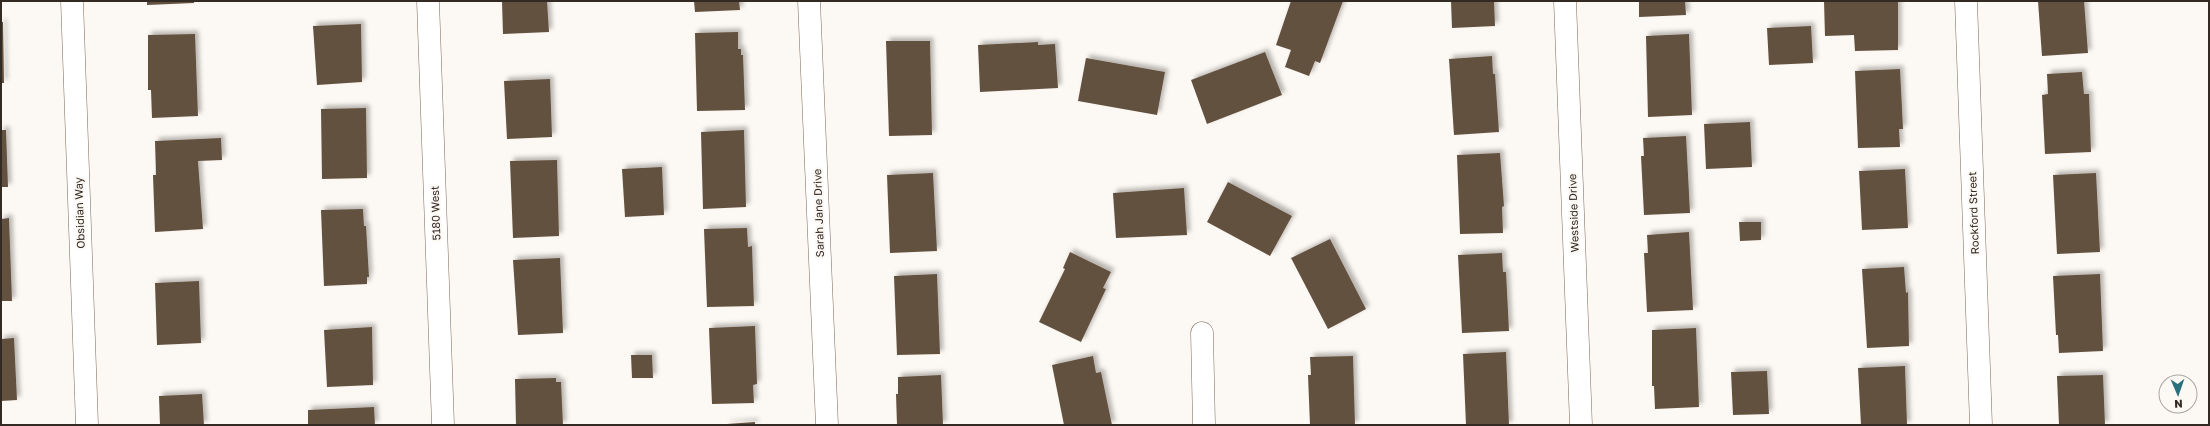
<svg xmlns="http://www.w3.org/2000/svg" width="2210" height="426" viewBox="0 0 2210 426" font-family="'Golos Text',sans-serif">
<defs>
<filter id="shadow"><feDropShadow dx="3.5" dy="-3.5" stdDeviation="2" flood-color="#0004"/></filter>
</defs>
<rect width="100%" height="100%" fill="#fcf8f3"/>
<path fill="#64513f" filter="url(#shadow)" d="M147 1H194V3L147 5Z
M502 1H547L549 32 503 34Z
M694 1H739L740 10 695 12Z
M1291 1H1343L1320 63 1315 61 1309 76 1285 67 1291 50 1276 45Z
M1451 1H1494L1495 26 1452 28Z
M1639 1H1685L1686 15 1639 17Z
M1824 1H1898V50L1855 51 1854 35 1825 36Z
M2038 1H2084L2088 53 2042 56Z
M1 22H3L4 83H1Z
M361 24 362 82 317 85 313 26Z
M1811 26 1813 63 1769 65 1767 28Z
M738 32V49H741V55H743L745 110 697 111 695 33Z
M195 34 198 116 152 118 151 90H148V35Z
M1689 34 1692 115 1648 117 1646 36Z
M886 41H930L932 135 889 136Z
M1038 42V45L1055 44 1058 88 980 92 978 45Z
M1265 52 1282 95 1207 124 1191 80Z
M1492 56 1493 74H1495L1499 132 1454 135 1449 59Z
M1086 58 1165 72 1157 115 1078 101Z
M1900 69 1903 129H1899L1900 147 1858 148 1855 71Z
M2082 72 2084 94H2089L2091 152 2045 154 2042 95 2048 94 2047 74Z
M550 79 552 137 507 139 504 81Z
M366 108 367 178 322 179 321 109Z
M1750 122 1752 167 1706 169 1704 124Z
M1 130H6L8 187H1Z
M744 130 746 207 703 209 701 132Z
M1686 136 1690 213 1644 215 1641 156H1644L1643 138Z
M221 138 222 160 198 161 203 229 155 232 153 175H156L155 141Z
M1500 153 1504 206 1502 207 1503 233 1460 234 1457 155Z
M557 160 559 236 513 238 510 161Z
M662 167 664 215 625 217 622 169Z
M1905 169 1908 228 1862 230 1859 171Z
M933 173 937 251 890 253 887 175Z
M2096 173 2100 252 2057 254 2053 175Z
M1228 182 1292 216 1270 256 1207 222Z
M1184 188 1187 235 1116 238 1113 193Z
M363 209 364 226H366L369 277H367V284L324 286 321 210Z
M9 218 12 301H1V219Z
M1739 222H1761V240L1740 241Z
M747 228 748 247 752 246 754 306 707 307 704 229Z
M1689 232 1693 310 1647 312 1644 253H1648L1647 235Z
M1330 239 1366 309 1328 329 1291 258Z
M1070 252 1111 272 1103 288 1106 289 1081 342 1039 322 1065 269 1063 268Z
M1502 253 1503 272H1506L1509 331 1462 333 1458 255Z
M560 258 563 333 518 335 513 260Z
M1904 267 1906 293 1908 292 1909 346 1867 348 1862 269Z
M937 274 940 354 897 355 894 276Z
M2100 274 2103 351 2059 353 2058 335H2056L2053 276Z
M199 281 201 343 157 345 155 283Z
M755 326 757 384 753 385 754 403 712 404 709 328Z
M372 327 373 385 327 387 324 330Z
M1696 328 1699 407 1655 409 1654 386H1652V330Z
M14 338 17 400 1 401V339Z
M1506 352 1509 425H1466L1463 354Z
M631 355H652L653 378H632Z
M1093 356 1096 373 1101 372 1112 425H1064L1052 365Z
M1353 356 1355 425H1310L1308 375H1311L1310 357Z
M1905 366 1907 425H1861L1858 368Z
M1767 371 1769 414 1733 415 1731 372Z
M941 375 943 425H897L896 394H898V377Z
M2103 375 2105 425H2059L2057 376Z
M556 378V382H561L563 425H516L515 379Z
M202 394 204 425H160L159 396Z
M374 407 375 425H308V410Z
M755 422V425H727V424Z"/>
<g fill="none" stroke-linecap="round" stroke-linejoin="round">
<defs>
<path id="street" d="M72 1 87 425
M428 1 443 425
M809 1 827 425
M1565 1 1581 425
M1966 1 1981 425
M1202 333 1204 425"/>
</defs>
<use href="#street" stroke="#7c6856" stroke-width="23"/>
<use href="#street" stroke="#fff" stroke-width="22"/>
</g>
<g text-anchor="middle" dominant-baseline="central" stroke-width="4" stroke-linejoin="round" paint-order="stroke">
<g font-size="11" fill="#332a23" stroke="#fcf8f3">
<text transform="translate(79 213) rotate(-92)">Obsidian Way</text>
<text transform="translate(435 213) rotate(-92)">5180 West</text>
<text transform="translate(818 213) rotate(-92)">Sarah Jane Drive</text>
<text transform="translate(1573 213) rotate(-92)">Westside Drive</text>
<text transform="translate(1973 213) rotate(-92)">Rockford Street</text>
</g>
</g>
<rect width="2210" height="426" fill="none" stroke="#332a23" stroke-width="4"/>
<g transform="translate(2178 394) rotate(178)"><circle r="19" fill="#fcf8f3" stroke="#aca6a0"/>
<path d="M0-3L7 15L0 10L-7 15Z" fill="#29707d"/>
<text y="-6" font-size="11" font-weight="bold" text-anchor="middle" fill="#332a23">N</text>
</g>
</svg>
